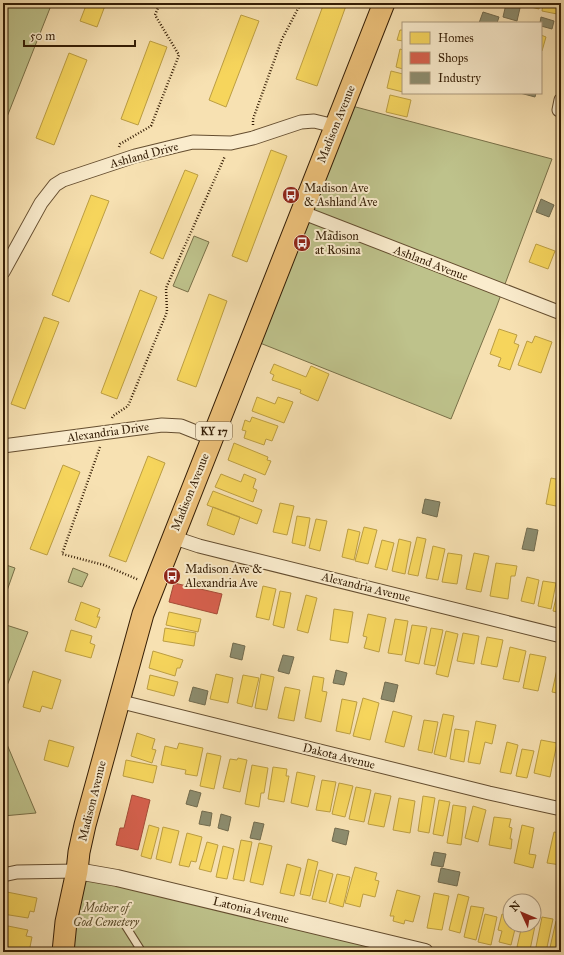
<svg xmlns="http://www.w3.org/2000/svg" width="564" height="955" viewBox="0 0 564 955" font-family="'IM FELL Great Primer',serif">
<rect width="100%" height="100%" fill="#f7e1b2"/>
<filter id="stains"><feTurbulence type="fractalNoise" baseFrequency=".005" numOctaves="4"/><feColorMatrix values="0 0 0 0 .2 0 0 0 0 .09 0 0 0 0 .02 0 0 0 .5 -.17"/></filter>
<radialGradient id="worn" r=".72"><stop offset=".6" stop-color="#630" stop-opacity="0"/><stop offset="1" stop-color="#630" stop-opacity=".3"/></radialGradient>
<path fill="#bec28b" stroke="#797048" d="M3 3H52L3 127Z
M352 106 552 159 496 308 451 419 260 343 305 232Z
M194 236 209 242 188 292 173 286Z
M3 564 15 568 3 602Z
M73 568 88 574 82 587 68 582Z
M3 624 28 632 3 696Z
M3 735 36 813 3 816Z
M77 871 424 952H63Z"/>
<path fill="#f6d55c" stroke="#bc9e42" d="M87 3H106L97 27 80 21Z
M324 3H347L317 86 296 79Z
M519 3H540L539 9 519 4Z
M543 3H559L557 14 542 11Z
M241 15 259 21 226 107 209 100Z
M400 30H403V41L397 40Z
M541 35 546 37 542 51H541Z
M150 41 167 47 138 125 121 119Z
M400 49 403 50V69L396 67Z
M69 53 87 60 54 145 36 138Z
M391 71 403 74V92L387 88Z
M390 95 411 100 407 117 386 112Z
M271 150 287 156 247 262 232 256Z
M185 170 198 175 163 259 150 253Z
M91 195 109 201 69 302 52 295Z
M536 244 555 251 548 269 529 262Z
M140 290 157 297 117 399 101 393Z
M209 294 227 301 196 387 177 380Z
M44 317 59 322 25 409 11 404Z
M499 329 517 335 514 343 519 345 510 370 498 366 501 358 490 354Z
M535 336 552 342 541 373 518 365 527 341 532 343Z
M274 364 306 377 311 366 329 374 318 401 300 393 301 390 272 380 274 375 270 373Z
M561 373V385L557 384Z
M257 397 275 404 278 397 293 402 284 423 252 411Z
M252 417 278 426 272 441 266 439 264 445 244 438 246 431 242 430 245 420 250 422Z
M234 443 268 457 267 460 271 461 265 475 228 460Z
M148 456 165 463 126 562 109 556Z
M63 465 80 472 47 555 30 549Z
M221 474 241 482 244 474 256 479 253 488 257 490 253 502 215 487Z
M551 478 561 480V507L546 504Z
M213 491 262 510 257 524 207 505Z
M280 503 294 506 287 535 273 532Z
M213 507 240 517 234 535 207 525Z
M297 516 310 518 305 546 292 543Z
M316 519 327 521 320 551 309 548Z
M364 527 377 530 368 564 355 561Z
M348 529 360 532 354 560 342 557Z
M417 537 426 539 418 576 408 574Z
M399 539 411 542 405 574 392 571Z
M382 540 394 543 387 570 375 567Z
M433 546 445 549 438 580 426 578Z
M448 553 462 555 457 584 442 582Z
M474 553 489 556 481 592 466 589Z
M496 563 517 566 515 576H511L508 599 490 596Z
M527 577 539 580 534 604 521 601Z
M543 581 556 583 551 609 538 606Z
M559 585H561V613L553 611Z
M263 586 276 589 269 620 256 617Z
M280 591 291 593 284 628 273 625Z
M306 595 317 598 308 633 297 630Z
M81 602 100 609 97 617H100L96 628 75 620Z
M334 609 353 612 348 643 330 640Z
M169 612 201 619 198 632 166 625Z
M368 614 386 618 379 652 364 648 367 637 363 636Z
M395 619 408 621 402 655 388 653Z
M412 625 427 627 419 664 405 661Z
M165 628 196 633 194 646 163 641Z
M431 628 443 630 435 666 424 664Z
M71 630 92 636 90 643 95 645 91 658 65 651Z
M446 631 458 634 448 677 436 674Z
M463 633 479 636 474 664 457 661Z
M487 637 503 640 497 667 481 664Z
M510 647 526 651 519 682 503 679Z
M153 651 183 660 180 668H177L175 676 149 668Z
M530 654 546 657 538 691 523 688Z
M559 660 561 661V694L552 692Z
M33 671 61 680 52 709 42 706 40 712 23 707Z
M216 674 233 678 228 703 210 699Z
M261 674 274 677 267 710 255 708Z
M150 675 178 682 174 696 147 689Z
M243 675 259 678 252 707 237 703Z
M313 676 324 678 322 691 327 692 321 722 305 718Z
M285 687 300 690 294 721 278 718Z
M363 698 379 703 370 740 353 736Z
M342 699 357 702 350 734 336 731Z
M393 711 412 716 404 747 385 742Z
M443 714 454 716 446 757 434 754Z
M424 720 438 722 432 753 418 750Z
M476 721 496 725 492 744 485 742 480 764 468 762Z
M455 729 469 731 464 762 450 759Z
M137 733 155 739 152 749 156 750 152 763 131 756Z
M49 740 74 747 68 767 44 760Z
M541 740 557 743 550 777 534 773Z
M507 742 518 745 511 774 500 772Z
M179 743 203 748 197 776 185 774 186 770 161 765 165 746 177 749Z
M522 749 534 751 527 778 516 776Z
M207 753 221 756 214 789 200 786Z
M238 758 247 760 240 792 223 788 230 759 237 760Z
M126 760 157 766 153 783 123 776Z
M252 765 268 768 264 793H261L259 807 245 804Z
M273 767 287 769 286 776H289L284 802 268 799Z
M297 772 315 776 308 807 291 803Z
M322 780 336 782 330 812 316 810Z
M339 783 353 786 345 817 332 814Z
M356 787 371 790 364 822 349 819Z
M375 793 391 796 384 827 368 824Z
M423 796 435 798 429 833 418 831Z
M399 798 415 801 410 833 393 830Z
M439 800 450 802 443 836 433 834Z
M453 805 466 807 461 845 447 843Z
M473 806 486 810 478 842 465 838Z
M494 817 511 819 509 827 512 828 510 839H512L511 849 489 845Z
M149 825 159 828 151 859 141 856Z
M522 825 534 828 529 854 536 855 533 868 514 863Z
M163 827 179 831 171 863 156 859Z
M554 832 561 833V865L547 863Z
M187 833 202 837 196 862 191 861 189 867 179 865Z
M241 840 252 842 244 881 233 879Z
M207 842 218 845 211 872 199 869Z
M259 843 272 846 263 885 250 882Z
M223 846 234 849 227 879 216 877Z
M308 859 318 862 310 896 300 894Z
M287 864 301 868 294 896 280 893Z
M355 867 377 873 375 880 379 881 375 897 363 894 360 907 345 903Z
M319 870 333 874 326 902 312 899Z
M337 874 350 877 343 907 329 903Z
M397 890 420 896 413 922 405 920 404 924 393 921 394 916H390Z
M7 892 37 898 34 912 30 911 28 918 3 914Z
M434 893 449 896 442 930 427 928Z
M458 894 469 897 460 933 449 930Z
M471 906 484 908 476 940 464 937Z
M507 909 510 910V925H516L511 945 499 942 502 931 498 930 502 914 505 915Z
M485 914 497 917 491 945 478 942Z
M534 915 537 916 530 950 517 947 522 925H534Z
M542 917 553 919 546 952H535Z
M556 921 561 923V947L560 952H549Z
M3 925 28 930 26 936 32 937 29 952H13L3 950Z"/>
<path fill="#d6604d" stroke="#a54c37" d="M174 583 222 594 217 614 169 602Z
M132 795 150 800 138 850 116 845 120 828H124Z"/>
<path fill="#8c8c6e" stroke="#726b4e" d="M506 4 520 8 517 21 503 17Z
M483 12 499 17 497 23H479Z
M541 17 554 21 552 29 541 26V23H540Z
M520 93H536L535 97Z
M541 199 554 205 549 217 536 212Z
M425 499 440 502 437 517 422 513Z
M527 528 538 530 534 551 522 549Z
M233 643 245 646 242 660 230 657Z
M283 655 294 657 289 674 278 671Z
M336 670 347 673 344 685 333 683Z
M385 682 398 685 394 702 381 699Z
M193 687 208 691 205 705 189 701Z
M190 790 201 793 197 807 186 804Z
M202 811 212 813 210 826 199 824Z
M221 814 231 817 228 831 218 828Z
M254 822 264 824 260 840 250 838Z
M335 828 349 831 346 845 332 841Z
M434 852 446 854 443 867 431 865Z
M441 868 460 872 457 886 438 882Z"/>
<g fill="none" stroke-linecap="round" stroke-linejoin="round">
<defs>
<path id="service" d="M125 925 142 952"/>
<path id="minor" d="M559 110 561 100
M301 212 561 313
M3 272 41 203 55 185 63 180 135 156 176 146 193 142 231 143 253 138 301 122 314 121 335 126
M3 446 162 425 181 426 211 438
M172 537 199 546 561 636
M118 701 489 793 561 809
M3 875 17 872 77 871"/>
<path id="tertiary" d="M77 871 117 878 425 952"/>
<path id="primary" d="M63 952 66 922 77 871 79 852 85 825 143 614 384 3"/>
</defs>
<use href="#service" stroke="#654e30" stroke-width="9"/>
<use href="#minor" stroke="#654e30" stroke-width="15"/>
<use href="#tertiary" stroke="#654e30" stroke-width="18"/>
<use href="#primary" stroke="#341d05" stroke-width="23"/>
<path stroke="#341d05" stroke-width="2.5" stroke-dasharray="1 2" stroke-linecap="butt" d="M253 125V119L282 39 301 3
M119 147 120 144 151 126 179 55 155 15 160 3
M112 418 113 416 128 406 167 312 166 288 225 156
M100 447 62 554 104 565 139 580"/>
<use href="#service" stroke="#faeccd" stroke-width="7"/>
<use href="#minor" stroke="#faeccd" stroke-width="13"/>
<use href="#tertiary" stroke="#faeccd" stroke-width="16"/>
<use href="#primary" stroke="#ecc079" stroke-width="21"/>
</g>
<defs>
<symbol id="bus-disc" viewBox="-11 -11 22 22"><circle r="9.5" fill="#8f2418" stroke="#faeccd"/><path d="M-5-6H5V4H4V6H2V4H-2V6H-4V4H-5ZM-3.5-4V0h7V-4ZM-3.5 1.2v1.5H-2V1.2ZM2 1.2v1.5H3.5V1.2Z" fill="#fff"/></symbol>
</defs>
<g fill-rule="evenodd">
<use href="#bus-disc" x="281" y="185" width="20" height="20"/>
<use href="#bus-disc" x="292" y="233" width="20" height="20"/>
<use href="#bus-disc" x="162" y="566" width="20" height="20"/>
</g>
<g text-anchor="middle" dominant-baseline="central" stroke-width="4" stroke-linejoin="round" paint-order="stroke">
<rect fill="#faeccd" stroke="#6f5b41" stroke-width="1" x="196" y="422" width="36" height="18" rx="3"/>
<g font-size="11" font-weight="bold" fill="#341d05">
<text x="214" y="431">KY 17</text>
</g>
<g font-size="12" fill="#341d05" stroke="#faeccd">
<text transform="translate(336 124) rotate(-68)">Madison Avenue</text>
<text transform="translate(144 155) rotate(-15)">Ashland Drive</text>
<text transform="translate(431 263) rotate(21)">Ashland Avenue</text>
<text transform="translate(108 432) rotate(-8)">Alexandria Drive</text>
<text transform="translate(190 492) rotate(-68)">Madison Avenue</text>
<text transform="translate(366 587) rotate(14)">Alexandria Avenue</text>
<text transform="translate(339 756) rotate(14)">Dakota Avenue</text>
<text transform="translate(92 801) rotate(-76)">Madison Avenue</text>
<text transform="translate(251 910) rotate(14)">Latonia Avenue</text>
</g>
<g font-size="12" fill="#341d05" stroke="#faeccd" text-anchor="start">
<text x="304" y="188">Madison Ave<tspan x="304" dy="14">&amp; Ashland Ave</tspan></text>
<text x="315" y="236">Madison<tspan x="315" dy="14">at Rosina</tspan></text>
<text x="185" y="569">Madison Ave &amp;<tspan x="185" dy="14">Alexandria Ave</tspan></text>
</g>
<g font-size="12" font-style="italic" fill="#5d4f2d" stroke="#faeccd">
<text x="106" y="908">Mother of<tspan x="106" dy="14">God Cemetery</tspan></text>
</g>
</g>
<rect width="564" height="955" fill="none" stroke="#f7e1b2" stroke-width="16"/>
<rect x="4" y="4" width="556" height="947" fill="none" stroke="#341d05" stroke-width="2"/>
<rect x="8" y="8" width="548" height="939" fill="none" stroke="#341d05"/>
<rect x="402" y="22" width="140" height="72" fill="#faeccd" stroke="#ab997d"/>
<rect x="410" y="32" width="20" height="12" fill="#f6d55c" stroke="#ab997d"/>
<text x="438" y="42" font-size="12" fill="#341d05">Homes</text>
<rect x="410" y="52" width="20" height="12" fill="#d6604d" stroke="#ab997d"/>
<text x="438" y="62" font-size="12" fill="#341d05">Shops</text>
<rect x="410" y="72" width="20" height="12" fill="#8c8c6e" stroke="#ab997d"/>
<text x="438" y="82" font-size="12" fill="#341d05">Industry</text>
<g transform="translate(522 913) rotate(314)"><circle r="19" fill="#faeccd" stroke="#ab997d"/>
<path d="M0-3L7 15L0 10L-7 15Z" fill="#8f2418"/>
<text y="-6" font-size="11" font-weight="bold" text-anchor="middle" fill="#341d05">N</text>
</g>
<path d="M24 40v6h111v-6" fill="none" stroke="#341d05" stroke-width="2"/>
<text x="30" y="40" font-size="12" fill="#341d05" stroke="#faeccd" stroke-width="3" paint-order="stroke">50 m</text>
<rect width="100%" height="100%" filter="url(#stains)"/>
<rect width="100%" height="100%" fill="url(#worn)"/>
</svg>
